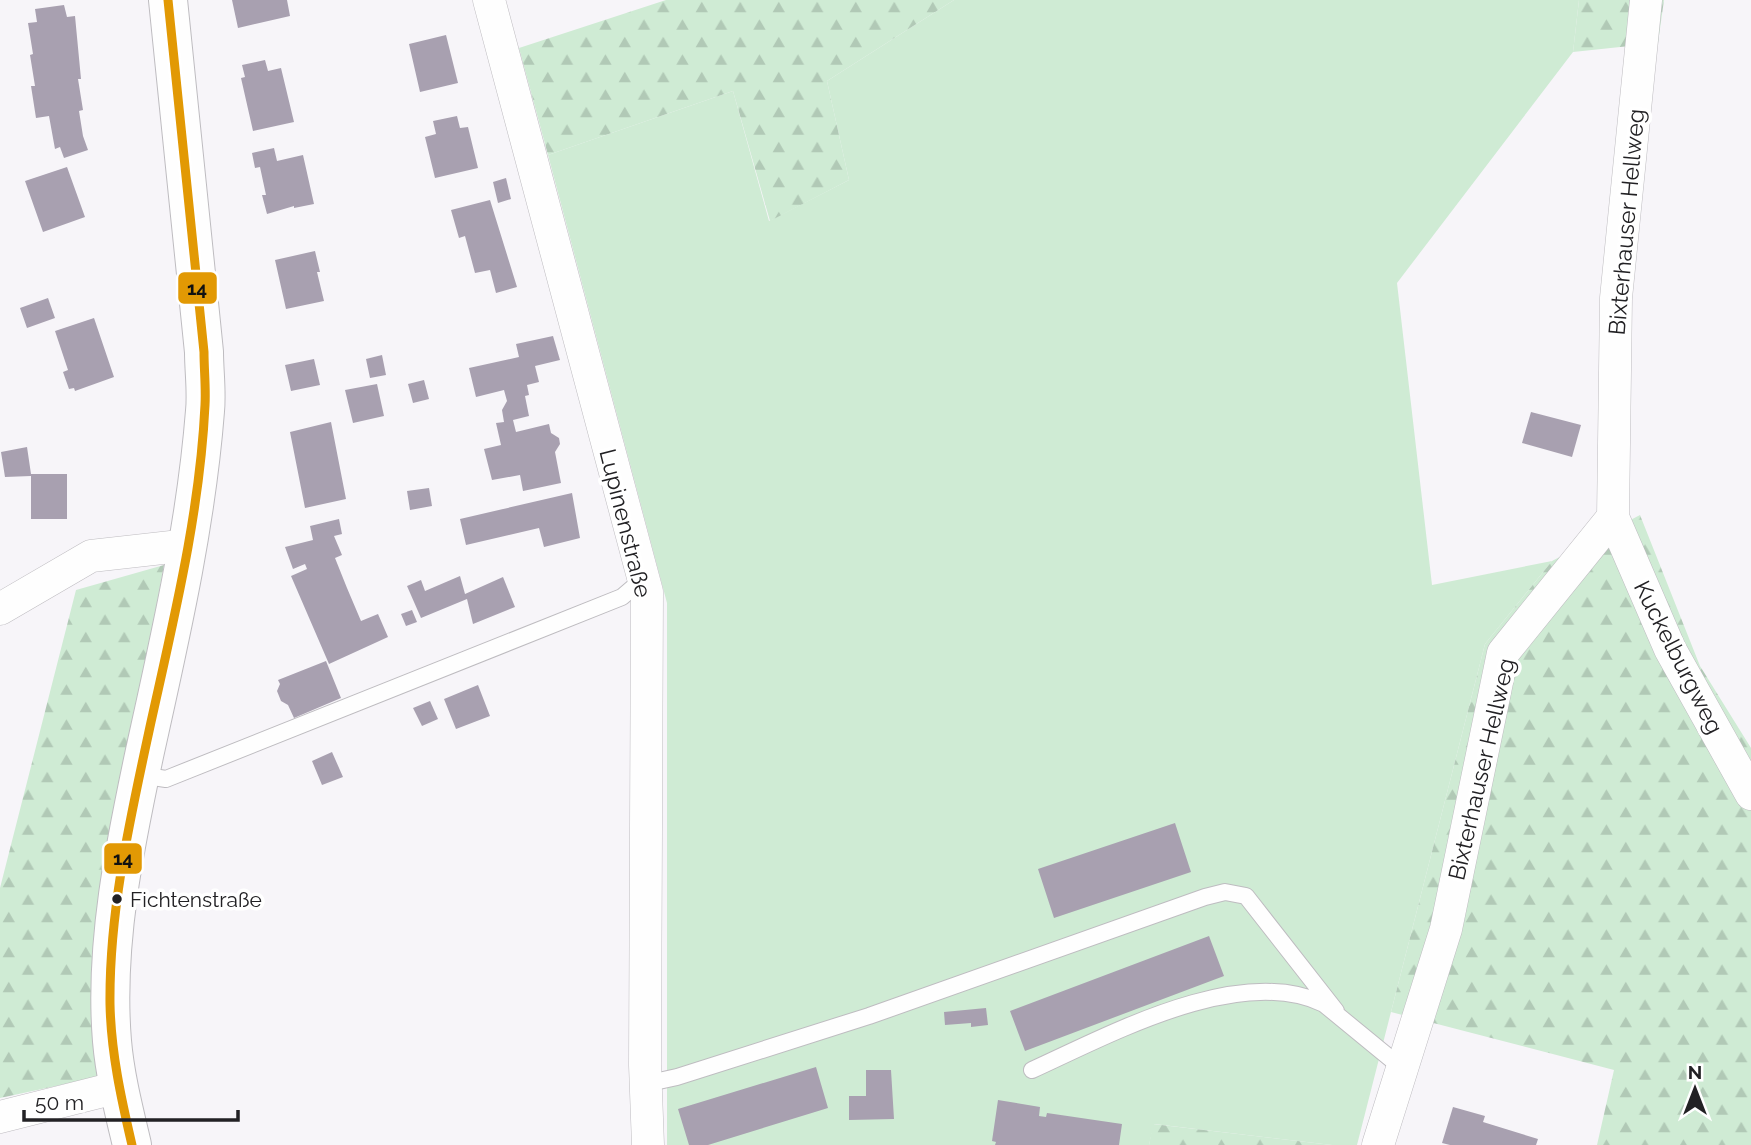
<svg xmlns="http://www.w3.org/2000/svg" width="1751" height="1145" viewBox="0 0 1751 1145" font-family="Raleway,sans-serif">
<defs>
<pattern id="forest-firs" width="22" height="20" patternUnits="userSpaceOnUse" patternTransform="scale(1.75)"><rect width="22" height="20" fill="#cfebd4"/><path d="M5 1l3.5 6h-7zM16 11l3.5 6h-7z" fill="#b1c9b6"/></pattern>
</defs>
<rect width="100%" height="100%" fill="#f7f5f9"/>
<path fill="#cfebd4" d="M954 0H1579L1573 52 1397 283 1432 585 1552 561 1485 644 1357 1145H1332L1154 1124 1149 1145H667V603L548 155 733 91 769 221 849 180 827 81Z"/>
<path fill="url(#forest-firs)" d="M666 0H954L827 81 849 180 770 221 733 91 548 155 519 48Z
M1579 0H1664L1658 43 1573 52Z
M1640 515 1700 666 1751 748V1145H1597L1614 1070 1391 1012 1485 644 1552 561Z
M164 565 97 923 98 1077 0 1098V888L76 590Z
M1153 1124 1332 1145H1149Z"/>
<path fill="#a8a0b0" d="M232 0H287L290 16 238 28Z
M64 5 67 17 75 16 81 79H78L83 110 79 111 83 136 88 150 64 158 60 147 55 149 49 116 36 118 31 86H35L30 55 33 54 28 23 37 22 35 9Z
M446 35 458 83 420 92 409 44Z
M265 60 268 71 281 68 294 122 253 131 241 78 245 77 242 65Z
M457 116 460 128 468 127 478 168 435 178 425 137 436 134 433 121Z
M274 148 277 161 303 155 314 204 294 208V206L267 214 262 195H266L260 167 255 168 252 153Z
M67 167 85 217 43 232 25 181Z
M506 178 511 199 498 203 493 182Z
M490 200 517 287 496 293 490 270 475 273 465 236 459 238 451 210Z
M315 251 320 272H317L324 301 286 309 275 260Z
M48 298 55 318 27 328 20 308Z
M94 318 114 377 75 391 74 388 69 389 63 372 68 370 55 331Z
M553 336 560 360 535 366 539 382 527 385 529 395 525 396 529 416 513 420 516 432 549 424 551 433 559 438 560 444 555 452 561 483 523 491 520 475 492 480 484 449 501 445 496 423 504 422 502 410 507 401 504 390 476 397 469 368 519 357 516 344Z
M382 355 386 375 370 378 366 359Z
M314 359 320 385 291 391 285 365Z
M424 380 429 399 413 403 408 384Z
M377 384 384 416 353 423 345 390Z
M1531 412 1581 425 1572 457 1522 443Z
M331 422 346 499 305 508 290 432Z
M27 447 31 474H67V519H31V476L5 477 1 452Z
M429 488 432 506 410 510 407 491Z
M572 493 580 538 544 547 539 528 466 545 460 519Z
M339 519 342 534 334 536 342 555 335 558 347 588 361 621 378 614 388 637 329 664 291 576 307 569 305 564 293 569 285 547 313 540 310 526Z
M460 576 465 594 503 577 515 607 473 624 467 599 421 618 407 586 421 580 425 591Z
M412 610 417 622 406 626 401 614Z
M326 661 341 698 294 718 288 705 281 701 277 691 280 684 278 680Z
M478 685 490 716 456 729 444 699Z
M430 701 438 719 422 726 413 708Z
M332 752 343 777 322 785 312 761Z
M1175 823 1191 872 1054 918 1038 869Z
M1209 936 1224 976 1025 1051 1010 1011Z
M986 1008 988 1025 971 1027V1023L945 1025 944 1012Z
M816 1067 828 1108 708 1145H689L678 1109Z
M866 1070H891L894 1119 849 1120V1096H866Z
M998 1100 1040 1107 1039 1116 1046 1117 1047 1113 1122 1124 1119 1145H995L996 1142 992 1141Z
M1453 1107 1485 1116 1483 1122 1538 1139 1536 1145H1450L1442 1143Z"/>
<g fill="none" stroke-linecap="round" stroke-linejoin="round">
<defs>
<path id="lane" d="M140 775 166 779 622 597 643 579
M1032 1070C1109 1035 1240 963 1324 1004L1402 1068
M645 1084 677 1077 869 1016 1205 897 1225 892 1246 896 1336 1011"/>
<path id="street" d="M489 0 647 592 645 1065 648 1145
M1613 517 1670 649 1751 794
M0 609 91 556 189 545
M0 1117 119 1087
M1378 1145 1446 929 1503 653 1613 517 1616 298 1646 0"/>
<path id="secondary" d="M132 1145C124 1111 115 1076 112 1041 104 944 125 845 145 751 170 638 196 526 205 411 207 392 204 371 204 352L168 0"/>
</defs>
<use href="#lane" stroke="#bebcc0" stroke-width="18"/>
<use href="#street" stroke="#bebcc0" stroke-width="33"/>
<use href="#secondary" stroke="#bebcc0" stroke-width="40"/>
<use href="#lane" stroke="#fefefe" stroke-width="16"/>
<use href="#street" stroke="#fefefe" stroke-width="32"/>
<use href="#secondary" stroke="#fefefe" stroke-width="38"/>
<defs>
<path id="bus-1" d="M132 1145C121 1098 111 1052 110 1004 109 909 131 815 151 722 174 618 200 512 205 405 206 387 204 370 204 352L168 0"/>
</defs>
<use href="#bus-1" stroke="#fff" stroke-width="14"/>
<use href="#bus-1" stroke="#e29904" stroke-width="9"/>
</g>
<circle fill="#222124" stroke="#fff" stroke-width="2.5" cx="117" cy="899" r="6"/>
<g text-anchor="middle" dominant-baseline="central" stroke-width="7" stroke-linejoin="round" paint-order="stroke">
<g font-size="21" fill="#222124" stroke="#fff" text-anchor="start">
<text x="130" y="899">Fichtenstraße</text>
</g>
<g font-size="23" fill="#222124" stroke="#fff">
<text transform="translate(1626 222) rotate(-85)">Bixterhauser Hellweg</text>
<text transform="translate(626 523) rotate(76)">Lupinenstraße</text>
<text transform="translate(1679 657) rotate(63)">Kuckelburgweg</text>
<text transform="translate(1481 769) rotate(-77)">Bixterhauser Hellweg</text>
</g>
</g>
<g stroke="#fff" stroke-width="2.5">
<rect x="177" y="271" width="41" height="34" rx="7" fill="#e29904"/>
<rect x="103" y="842" width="40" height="33" rx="7" fill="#e29904"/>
</g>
<g font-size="19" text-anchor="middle" font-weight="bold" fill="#111">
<text x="197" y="295">14</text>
<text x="123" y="865">14</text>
</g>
<g transform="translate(1695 1089)" stroke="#ffffff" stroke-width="5" paint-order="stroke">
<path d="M0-5L12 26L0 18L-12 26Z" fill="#222124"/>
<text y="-10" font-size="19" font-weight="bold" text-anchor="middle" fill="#222124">N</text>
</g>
<path d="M24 1110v10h214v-10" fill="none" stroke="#222124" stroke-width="3.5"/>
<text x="35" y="1110" font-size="21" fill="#222124" stroke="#ffffff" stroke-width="5" paint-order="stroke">50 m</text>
</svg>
